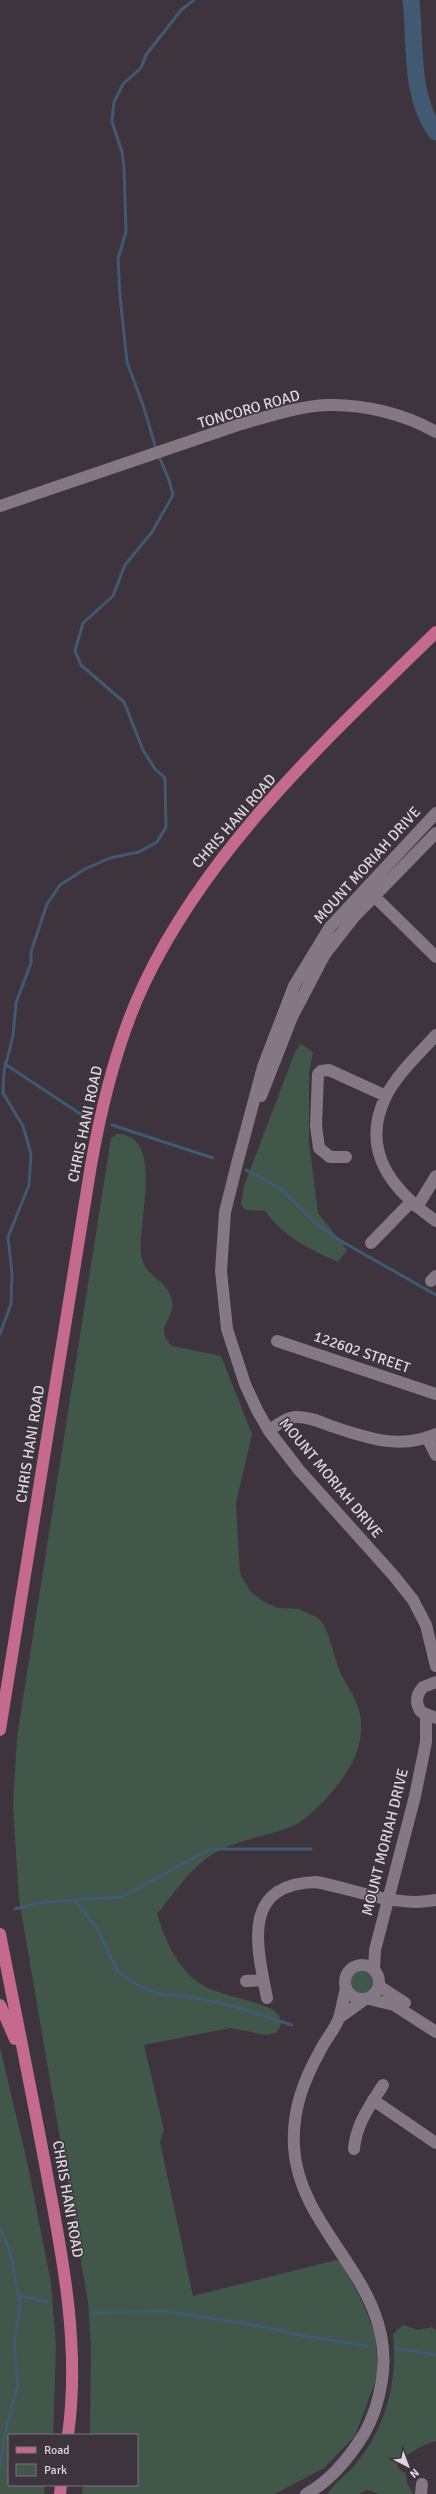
<svg xmlns="http://www.w3.org/2000/svg" width="436" height="2494" viewBox="0 0 436 2494" font-family="Signika,sans-serif">
<rect width="100%" height="100%" fill="#3e343d"/>
<path fill="#415749" d="M301 1044 313 1052 309 1072V1142L318 1213 347 1250 338 1262C309 1249 284 1237 265 1211L246 1210 241 1205 244 1186 295 1052Z
M117 1134C168 1135 134 1230 142 1259 146 1276 166 1280 171 1297 179 1318 151 1326 172 1346L221 1356 252 1434 236 1503 240 1574 251 1592 264 1602 278 1608 299 1609 318 1618 323 1624C331 1637 333 1653 338 1667 344 1682 357 1698 360 1714 366 1749 347 1775 325 1800 316 1809 306 1819 295 1825 266 1838 233 1839 207 1858 187 1873 173 1894 157 1914 166 1942 179 1974 208 1988 229 1997 252 2000 272 2009L279 2015 281 2025 276 2033 266 2035 230 2028 144 2045 164 2130 160 2142 193 2296 336 2260 340 2261 360 2297 375 2333 378 2374 355 2436 324 2468 275 2494H82L83 2485H137V2435H90L91 2348 88 2302 19 1899 13 1807 17 1737 111 1138Z
M351 1982a11 11 0 1 1 22 0a11 11 0 1 1-22 0Z
M0 2047 28 2166 51 2283 56 2345 53 2435H9V2485H45L44 2494H0Z
M403 2325 418 2330 432 2327 436 2330V2441L422 2446 397 2461 398 2468 406 2474 407 2483 413 2494H380L367 2490 359 2494H328C330 2487 349 2472 355 2465 386 2428 398 2381 393 2334Z"/>
<g fill="none" stroke-linecap="round" stroke-linejoin="round">
<path stroke="#415971" stroke-width="3" d="M156 449 144 408 127 362 120 296 118 259 126 232 124 167 122 152 112 122 113 111 114 102 123 84 141 68 146 55 181 10 194 0
M5 1064 85 1117
M112 1125 213 1158
M246 1170 280 1188 318 1225 341 1241 436 1295
M0 1334 11 1304 12 1274 8 1237 29 1185 31 1154 23 1126 3 1093 4 1071 13 1036 16 1003 31 963V952L47 904 60 885 85 869 110 858 139 852 157 842 166 827 165 778 155 769 143 750 124 702 81 665 75 651 83 623 113 596 125 565 152 532 173 495 169 480 158 454
M75 1901 95 1925 118 1972 139 1986 163 1995 187 1996 237 2007 292 2025
M15 1909 43 1902 122 1897 210 1849H311
M0 2228 10 2252 20 2304 14 2345 18 2384 6 2429 0 2467
M18 2295 47 2302
M92 2313 164 2311 260 2326 299 2335 367 2346
M395 2348 436 2355"/>
<path stroke="#415971" stroke-width="17" d="M411 0C416 43 409 95 436 132"/>
<path stroke="#837883" stroke-width="12" d="M0 506 238 425C266 417 298 406 328 405 363 404 405 414 436 432
M436 813 330 927 294 986 263 1067 238 1160 225 1212 221 1271 227 1329 245 1384 257 1410 269 1431 299 1470 394 1576 413 1600 426 1625 436 1666
M369 891 436 957
M436 1035C419 1054 398 1073 386 1096 359 1151 393 1191 436 1221
M261 1096 292 1017 325 954 354 917 436 833
M346 1157H330L319 1148 316 1126 318 1074 321 1071 329 1070 386 1096
M417 1207 436 1176
M371 1243 410 1203
M431 1281 436 1276
M277 1341 436 1394
M269 1431C276 1425 285 1418 295 1417 307 1416 321 1422 331 1426 366 1438 400 1450 436 1434
M427 1437 436 1455
M436 1682 423 1687C416 1695 415 1703 421 1712L436 1718
M345 1982a17 17 0 1 1 34 0a17 17 0 1 1-34 0Z
M374 1970 375 1950 415 1796 426 1742V1716
M246 1981 263 1980
M379 1986 405 2003 401 2004
M267 1998C257 1947 240 1884 316 1882 355 1889 396 1908 436 1900
M369 1999 394 2005 436 2032
M339 2018 364 2000
M373 2100 436 2143
M354 2149C356 2124 370 2106 383 2085
M306 2494C331 2481 349 2458 364 2434 374 2417 379 2399 382 2380 397 2283 299 2234 294 2147 292 2111 303 2081 321 2049 326 2039 335 2029 339 2018 342 2009 343 1998 346 1989
M421 2494 422 2484"/>
<path stroke="#c46b8d" stroke-width="12" d="M0 1730 91 1165C102 1103 117 1041 144 984 210 845 328 738 436 632
M0 1934C16 2016 33 2098 48 2180 64 2264 80 2350 68 2435
M0 2005 15 2039
M60 2494 61 2485"/>
</g>
<g text-anchor="middle" dominant-baseline="central" stroke-width="3" stroke-linejoin="round" paint-order="stroke">
<g font-size="15" fill="#ddd6dc" stroke="#3e343d">
<text transform="translate(249 409) rotate(-16)">TONCORO ROAD</text>
<text transform="translate(234 821) rotate(-49)">CHRIS HANI ROAD</text>
<text transform="translate(367 865) rotate(-48)">MOUNT MORIAH DRIVE</text>
<text transform="translate(85 1124) rotate(-78)">CHRIS HANI ROAD</text>
<text transform="translate(362 1352) rotate(19)">122602 STREET</text>
<text transform="translate(30 1444) rotate(-81)">CHRIS HANI ROAD</text>
<text transform="translate(331 1478) rotate(50)">MOUNT MORIAH DRIVE</text>
<text transform="translate(385 1842) rotate(-76)">MOUNT MORIAH DRIVE</text>
<text transform="translate(68 2199) rotate(80)">CHRIS HANI ROAD</text>
</g>
</g>
<rect x="8" y="2434" width="130" height="52" fill="#3e343d" stroke="#7e757d"/>
<rect x="16" y="2447" width="20" height="6" fill="#c46b8d" stroke="#7e757d"/>
<text x="44" y="2454" font-size="12" fill="#ddd6dc">Road</text>
<rect x="16" y="2464" width="20" height="12" fill="#415749" stroke="#7e757d"/>
<text x="44" y="2474" font-size="12" fill="#ddd6dc">Park</text>
<g transform="translate(408 2466) rotate(138)" stroke="#3e343d" stroke-width="3" paint-order="stroke">
<path d="M0-3L7 15L0 10L-7 15Z" fill="#ddd6dc"/>
<text y="-6" font-size="11" font-weight="bold" text-anchor="middle" fill="#ddd6dc">N</text>
</g>
</svg>
